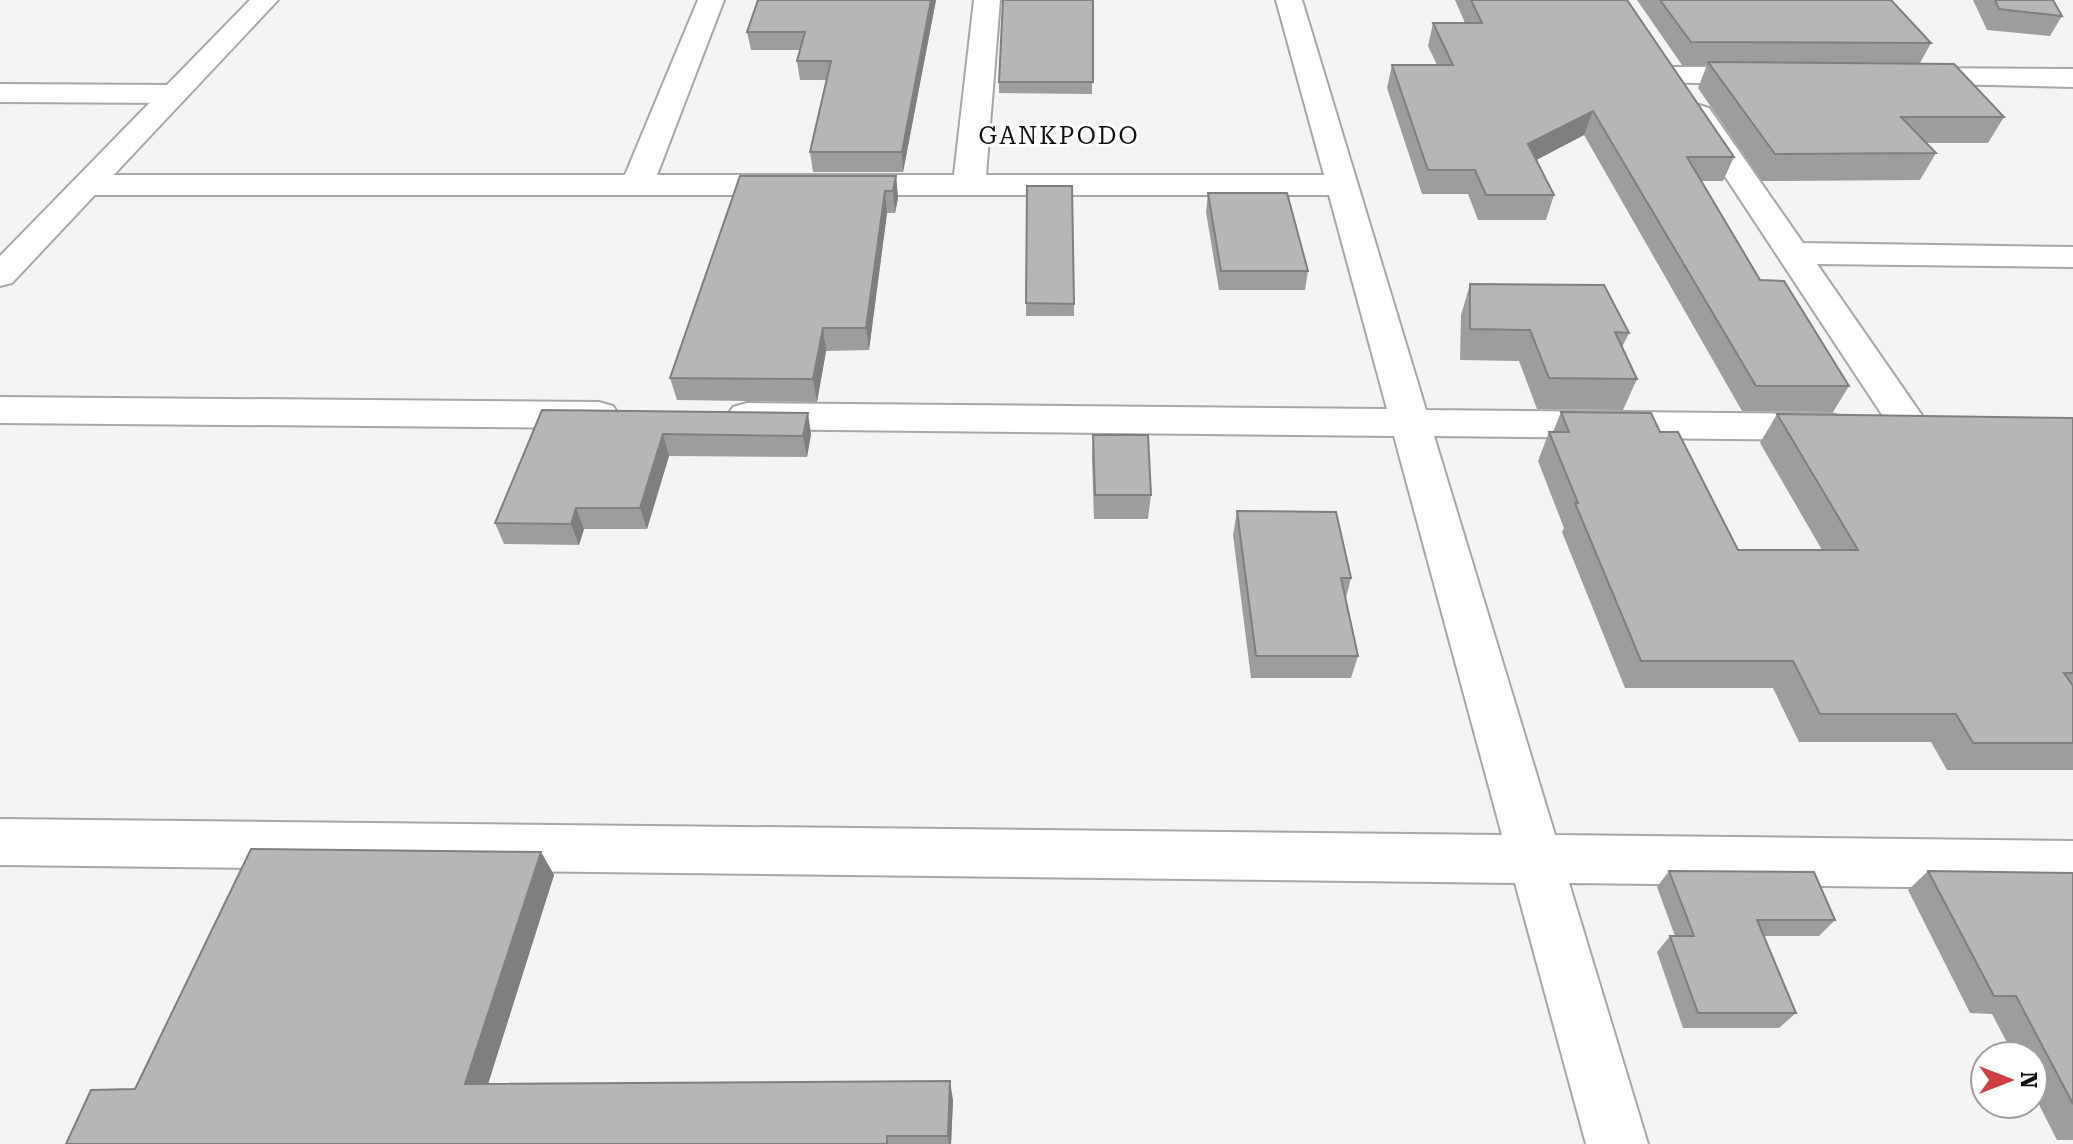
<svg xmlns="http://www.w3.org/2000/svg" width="2073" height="1144" viewBox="0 0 2073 1144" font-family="'Roboto Serif',serif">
<rect width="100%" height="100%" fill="#f4f4f5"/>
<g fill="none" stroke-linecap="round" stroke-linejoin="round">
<defs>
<path id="minor" d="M698 0H724L657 175H954L974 0H1000L986 175H1324L1276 0H1302L1426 410 1831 414 1845 418 1851 427 1845 436 1831 440 1434 436 1555 835 2073 841V889L1569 883 1648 1144H1586L1515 883 0 865V819L1502 835 1394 436 747 429 733 425 727 416 733 407 747 403 1387 409 1329 195H88L77 192 72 185 77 178 88 175H625Z
M1673 67H1763L1773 70 1777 76 1773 82 1763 85 1663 82 1659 76 1663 70Z
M1908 68 2073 69V87L1898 83 1894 77 1898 71Z
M0 84 174 85 184 88 188 94 184 100 174 103 0 102Z
M1699 105 1709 108 1803 243 2073 247V267L1817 264 1930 427 1924 436 1910 440 1896 436 1684 114 1689 108Z
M0 397 599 402 613 406 619 415 613 424 599 428 0 423Z"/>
<path id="tertiary" d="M250 0H278L12 283 0 286V256Z"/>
</defs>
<use href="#minor" stroke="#a7a7a8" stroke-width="4"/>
<use href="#tertiary" stroke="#a7a7a8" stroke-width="4"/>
<use href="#minor" fill="#fff" fill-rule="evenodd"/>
<use href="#tertiary" fill="#fff" fill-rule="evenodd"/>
</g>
<path fill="#9d9d9d" d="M758 0H936L903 172H813L810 152 827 80H800L797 61 800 50H751L747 32Z
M1093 0 1092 94 999 93V82Z
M1455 0H1627L1734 157 1723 181H1701L1760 280 1849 386 1833 412 1742 411 1584 135 1536 160 1554 195 1546 220H1478L1468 194H1422L1387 88 1392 65H1437L1428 46 1433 23H1465Z
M1637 0H1891L1931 43 1920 63 2004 117 1988 143H1926L1936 153 1920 180 1762 181 1698 88 1707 65H1682Z
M1973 0H2053L2062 16 2050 36 1987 30Z
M896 176 898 198 895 213H887L869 350 826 351 817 402 677 400 670 378Z
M1027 186 1074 304V316H1026Z
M1208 193 1308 271 1305 290H1219L1206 212Z
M1470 284 1629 333 1622 347 1637 379 1623 410 1537 409 1519 361 1460 360 1461 315Z
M542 410 811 434 807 457 669 456 647 529H584L579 545 504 544 495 523Z
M1561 412 1660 432 1738 550H1822L1760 443 1777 414 2073 418V770H1947L1931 742H1799L1773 688H1625L1562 532 1564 528 1538 461 1549 432H1553Z
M1093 435 1151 495 1148 519H1094L1092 458Z
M1237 511 1351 578 1346 598 1358 656 1351 678H1251L1233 535Z
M541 852 554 875 488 1084 953 1100 951 1144H66Z
M1669 871 1835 920 1819 936H1764L1796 1013 1779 1028H1683L1657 952 1670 936H1675L1657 887Z
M1928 871 2073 873V1140H2057L2033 1093V1056H2014L1992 1014 1970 1013 1908 890Z"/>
<path fill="#807f80" d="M931 0H936L903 172 902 152Z
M1593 111 1584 135 1521 168 1528 144Z
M896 176 898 198 895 213 893 191Z
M885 191 887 213 869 350 866 328Z
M823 328 826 351 817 402 813 379Z
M808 413 811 434 807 457 803 436Z
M663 434 669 456 647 529 640 508Z
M576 508 584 529 579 545 571 524Z
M541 852 554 875 482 1103 465 1084Z
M950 1081 953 1100 951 1144H949L948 1136Z"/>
<path fill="#b7b6b7" stroke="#807f80" stroke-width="2" d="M758 0H931L902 152H810L831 61H797L805 32H747Z
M1003 0H1093V82H999Z
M1471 0H1627L1734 157H1687L1760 280 1784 281 1849 386H1756L1593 111 1528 144 1554 195H1486L1475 170H1428L1392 65H1453L1433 23H1482Z
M1660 0H1891L1931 43 1691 42Z
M1995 0H2053L2062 16 1999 9Z
M1708 62 1954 64 2004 117H1901L1936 153 1775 154Z
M740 176H896L893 191H885L866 328H823L813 379 670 378Z
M1027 186H1072L1074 304 1026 303Z
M1208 193H1287L1308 271H1221Z
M1470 284 1604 285 1629 333 1615 332 1637 379 1549 378 1530 330 1470 329Z
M542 410 808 413 803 436 663 434 640 508H576L571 524 495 523Z
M1561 412 1651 413 1660 432H1678L1738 550H1858L1777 414 2073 418V673H2064L2073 686V743H1973L1956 714H1820L1793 661H1641L1575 503H1578L1549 432H1569Z
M1093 435H1148L1151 495H1095Z
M1237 511 1336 512 1351 578H1341L1358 656H1256Z
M251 849 541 852 465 1084 950 1081 948 1136H887V1144H66L91 1090 135 1089Z
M1669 871 1814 872 1835 920H1757L1796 1013H1698L1670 936H1694Z
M1928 871 2073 873V1104L2016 996H1994Z"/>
<g text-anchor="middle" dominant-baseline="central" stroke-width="6" stroke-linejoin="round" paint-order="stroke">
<g font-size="24" letter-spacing="2" fill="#0f0f10" stroke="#fff">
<text x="1059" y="136">GANKPODO</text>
</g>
</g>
<g transform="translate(2009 1080) rotate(90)"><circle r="38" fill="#ffffff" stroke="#9f9f9f" stroke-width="2"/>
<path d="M0-6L14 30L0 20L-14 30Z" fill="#ce3f41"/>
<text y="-12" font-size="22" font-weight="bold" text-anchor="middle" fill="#0f0f10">N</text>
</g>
</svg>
